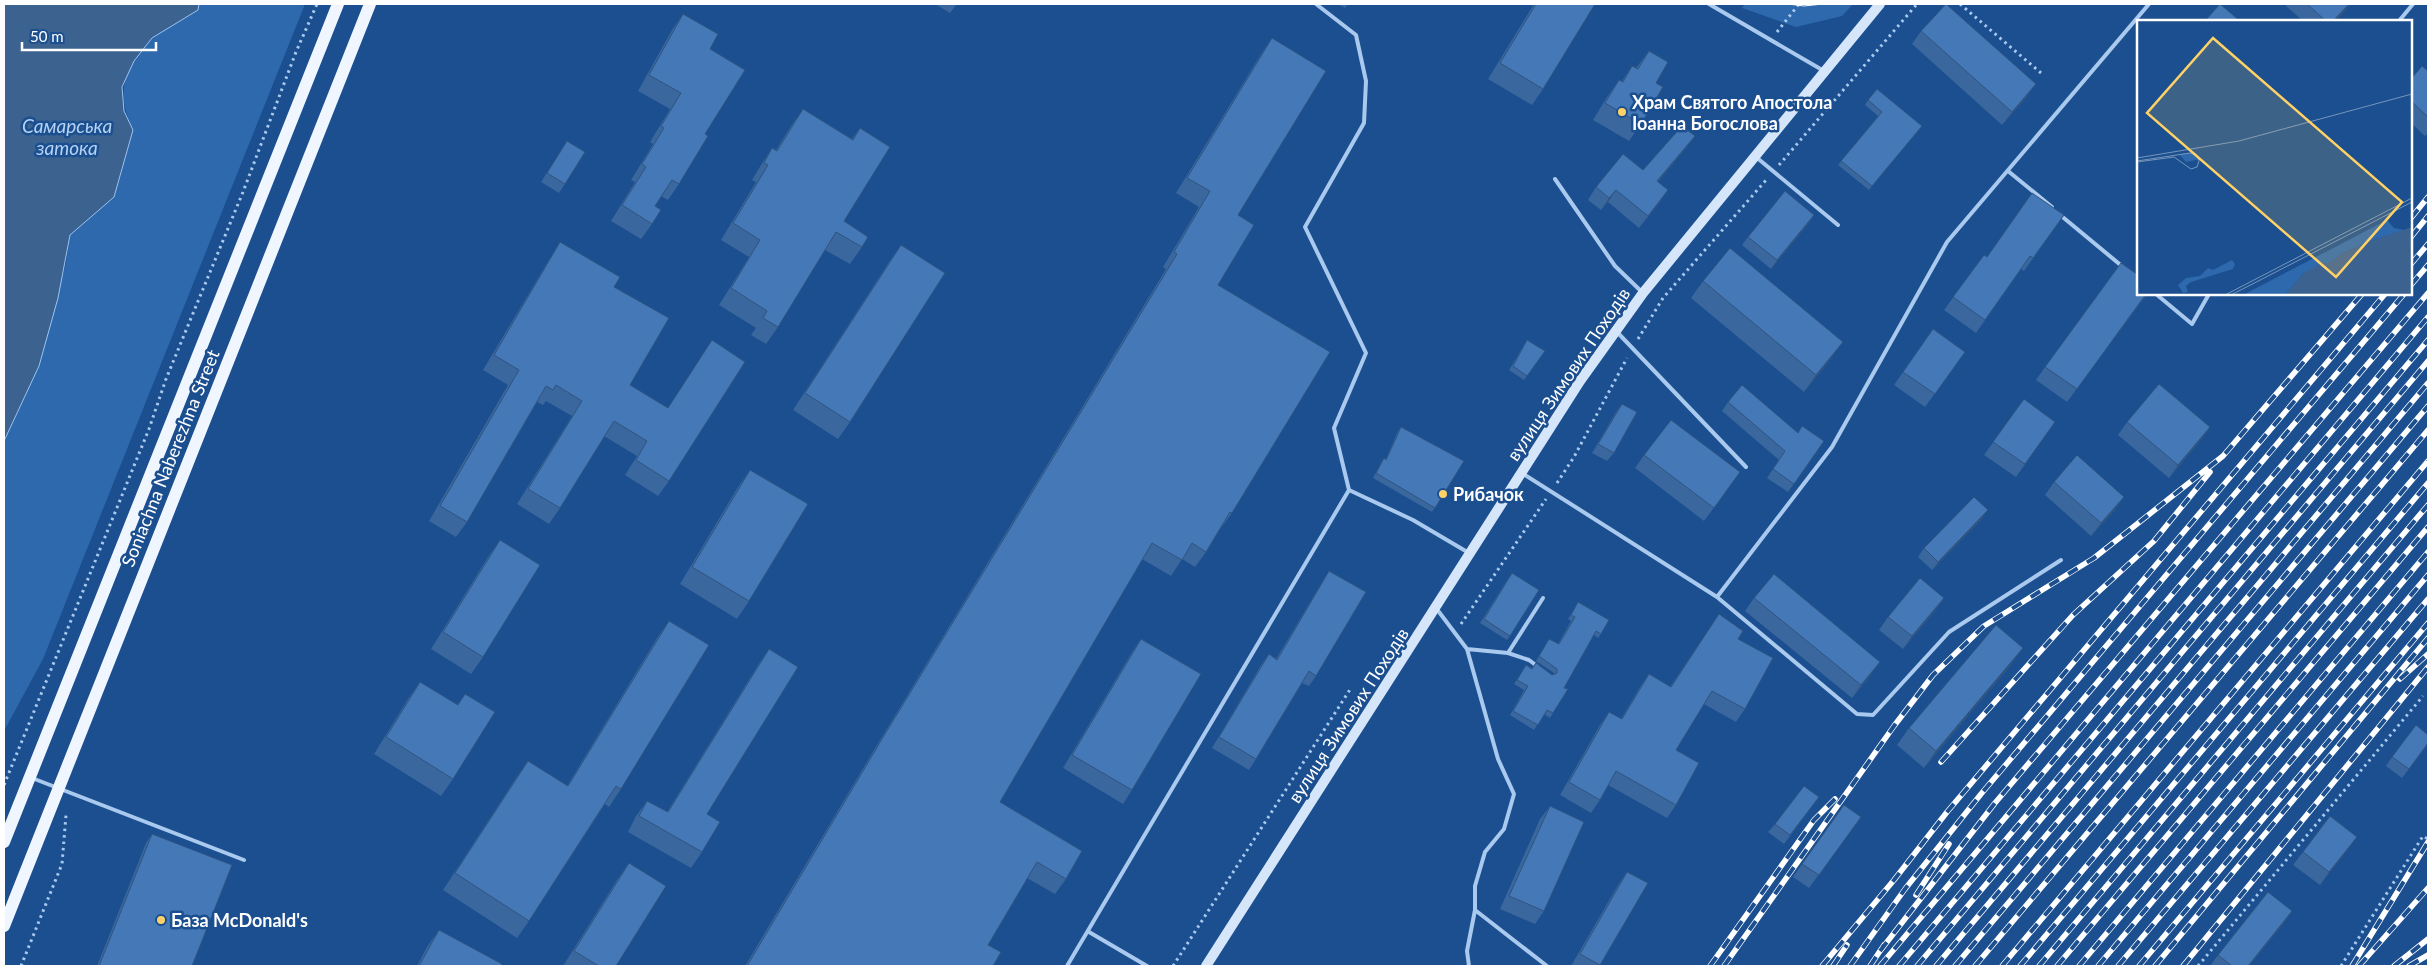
<svg xmlns="http://www.w3.org/2000/svg" width="2432" height="970" viewBox="0 0 2432 970" font-family="Lato,sans-serif">
<rect width="100%" height="100%" fill="#1b4f8f"/>
<path fill="#2e69ad" d="M199 4H305L43 659 4 731V441L39 366 66 263 70 235 114 197 133 130C116 94 122 68 151 39 163 27 183 19 197 10Z
M1745 4H1853L1842 16 1796 27 1742 8Z"/>
<path fill="#3c6290" stroke="#9cc4f0" d="M4 4H199L198 10 152 38 134 61 122 87 124 111 133 130 114 197 70 235 58 298 39 366 4 441Z"/>
<g fill="none" stroke-linecap="round" stroke-linejoin="round">
<path stroke="#a9c9ee" stroke-width="3" stroke-dasharray="2.5 4" stroke-linecap="butt" d="M1960 4 2041 73
M1777 32 1799 4
M1779 165 1917 4
M1638 339 1663 298 1767 179
M1557 483 1574 457 1627 358
M1461 624 1546 499
M4 785 149 429 166 379 243 192 296 52 317 4
M21 966 62 864 66 815
M1173 966 1351 688
M2198 966 2423 696
M2341 966 2423 836 2428 839"/>
<path stroke="#a9c9ee" stroke-width="4" d="M1316 4 1356 35 1366 81 1364 123 1305 227 1366 353 1334 428 1349 490 1413 520 1469 553
M1709 4 1824 71
M2399 21 2413 4
M1756 157 1838 225
M2008 171 2052 207
M1555 179 1615 266 1643 293
M2059 214 2123 267
M2156 294 2192 324 2209 294
M1617 332 1746 467
M1522 473 1717 597 1857 714 1873 715 1949 632 2061 560
M1717 597 1832 447 1947 242 2149 4
M1436 608 1467 649 1498 759 1514 794 1504 829 1485 852 1475 886V910L1467 951 1469 966
M1467 649 1508 653 1543 598
M1508 653 1529 660 1537 666
M32 778 244 860
M1475 910 1547 966
M1089 932 1147 966
M1067 966 1349 490"/>
<path stroke="#d6e6fa" stroke-width="10" d="M1206 966 1580 381 1643 293 1880 4"/>
<path stroke="#f0f6ff" stroke-width="12" d="M4 842 338 4
M4 926 370 4"/>
<path stroke="#fff" stroke-width="1" d="M1788 4 1804 6 1823 4"/>
<defs>
<path id="rail" d="M2411 218 2428 197
M2411 237 2428 216
M2411 264 2428 244
M2411 285 2428 265
M2400 679 2428 654
M1941 762 2073 615 2154 541 2210 472
M1916 895 1949 844
M1880 951 1995 803 2428 293
M1710 966 1814 820 1835 799
M1724 966 1894 726 1933 675 1984 626 2094 558 2223 456 2362 294
M1822 966 1894 880 1947 812 2385 294
M1833 966 1847 945
M1850 966 1905 889 1981 794 2404 294
M1870 966 1884 945
M1880 966 2428 317
M1899 966 2428 340
M1917 966 2428 361
M1936 966 2428 383
M1955 966 2428 406
M1975 966 2428 430
M2002 966 2428 461
M2020 966 2428 483
M2039 966 2428 505
M2057 966 2428 527
M2079 966 2428 552
M2098 966 2428 575
M2118 966 2428 599
M2139 966 2428 623
M2155 966 2428 638
M2183 966 2428 667
M2352 966 2428 842
M2359 966 2428 888
M2394 966 2428 939
M2409 966 2428 955"/>
</defs>
<use href="#rail" stroke="#fff" stroke-width="5.5"/>
<use href="#rail" stroke="#1b4f8f" stroke-width="4" stroke-dasharray="11" stroke-linecap="butt"/>
</g>
<path fill="#3a679d" d="M935 4H957L950 13Z
M1338 4H1348L1345 8Z
M1534 4H1595L1543 89 1532 105 1488 79Z
M2288 4H2350L2344 12 2336 21H2303L2286 6Z
M683 14 710 49 705 134 679 184 668 200 661 196 655 206 652 224 641 239 611 221 635 182 631 180 653 144 650 142 670 109 638 91 672 30Z
M1921 31 2027 97 2002 125 1912 44Z
M1272 38 1238 215 1218 285 1232 513 1221 528H1220L1206 552 1195 567 1182 559 1171 576 1142 559 1000 802 1066 879 1055 894 1027 878 988 945 993 966H745L874 750 1166 269 1163 267 1199 207 1176 193 1261 54Z
M1649 51 1656 83 1641 124 1629 141 1593 120 1607 97 1619 80 1622 81 1632 66 1636 68Z
M2428 71V133L2425 136 2411 123V79Z
M1868 100 1918 130 1869 190 1838 165 1878 116 1865 105Z
M803 109 852 139 860 128 844 221 862 247 850 264 825 250 778 327 766 344 751 335 756 328 719 305 749 257 721 240 756 182 752 180 761 165 772 148 776 150 791 126Z
M1695 136 1686 148 1658 182 1668 190 1660 202 1639 228 1608 202 1601 210 1588 200 1596 187 1643 170Z
M567 141 565 184 559 193 541 182Z
M1814 215 1808 224 1771 269 1742 245 1748 237Z
M2064 215 2024 271 2021 269 1976 333 1944 310 1984 255 1987 257Z
M560 242 614 287 630 385 668 408 712 340 669 481 658 496 625 475 637 456 604 436 560 508 549 524 517 504 572 416 546 401 543 405 537 402 467 522 456 537 429 521 508 385 483 370 550 258Z
M901 245 850 422 838 439 793 410 889 262Z
M1703 281 1831 359 1804 392 1691 298Z
M2147 294 2067 402 2036 380 2045 367Z
M1933 329 1965 352 1925 407 1894 385Z
M1527 340 1545 351 1524 380 1509 370Z
M2024 399 2055 422 2016 477 1984 455Z
M1728 402 1798 433 1824 441 1788 492 1767 478 1779 460 1722 411Z
M1622 404 1614 453 1607 461 1592 453 1616 412Z
M2127 422 2210 427 2201 440 2169 478 2118 435Z
M1401 427 1464 461 1432 512 1373 478 1381 463 1384 458 1386 459 1398 431Z
M1644 455 1731 485 1704 521 1635 468Z
M750 470 749 601 737 619 680 584 738 487Z
M2054 482 2115 510 2091 536 2045 495Z
M1982 519 1932 570 1918 557 1924 548Z
M500 540 483 657 471 674 431 649 488 557Z
M1329 571 1316 676 1309 686 1302 683 1256 759 1249 770 1212 748 1261 665 1269 654 1276 659 1322 582Z
M1509 577 1539 590 1507 640 1480 623Z
M1754 598 1871 675 1852 698 1745 611Z
M1944 598 1935 611 1903 649 1879 630 1888 617Z
M1578 602 1601 634 1598 638 1594 635 1564 688 1553 713 1550 718 1544 714 1534 730 1510 715 1524 690 1514 684 1526 665 1532 668 1536 663 1552 675 1554 674V673L1536 661 1549 639 1558 644 1571 621 1568 619Z
M1719 614 1738 639 1745 709 1736 722 1704 704 1676 750V805L1667 818 1608 785 1600 800 1591 813 1560 795 1600 725 1609 712 1621 719 1640 687 1649 674 1670 687Z
M669 621 621 789 609 807 605 804 529 921 517 938 443 890 516 778 528 761 567 786 657 638Z
M1141 639 1132 790 1123 804 1063 768 1132 652Z
M769 649 707 814 702 852 691 868 628 832 636 816 647 801 667 812 758 665Z
M2011 665 1924 768 1897 745 1909 728Z
M420 682 457 705 465 694 453 779 441 796 374 754 408 699Z
M2428 744 2402 778 2386 766 2392 757Z
M1819 797 1784 844 1768 832 1775 824Z
M1844 805 1861 817 1809 888 1793 877Z
M1550 806 1544 911 1535 924 1500 909 1540 819Z
M152 834 192 966H97L146 843Z
M2357 837 2320 885 2293 865 2303 852Z
M629 863 616 966H563L617 880Z
M1627 872 1600 965 1599 966H1571L1618 885Z
M2292 911 2283 924 2249 966H2210L2218 955Z
M439 930 501 966H417L427 947Z"/>
<path fill="#305480" d="M2349 4H2350L2344 12 2336 21H2333Z
M2036 84 2027 97 2002 125 2012 112Z
M1695 136 1686 148 1649 193 1657 181Z
M1616 190 1608 202 1601 210 1609 198Z
M1668 190 1660 202 1639 228 1648 216Z
M1814 215 1808 224 1771 269 1777 260Z
M1843 342 1831 359 1804 392 1816 375Z
M2210 427 2201 440 2169 478 2178 465Z
M2124 497 2115 510 2091 536 2101 523Z
M1988 510 1982 519 1932 570 1938 562Z
M1944 598 1935 611 1903 649 1912 636Z
M2023 648 2011 665 1924 768 1936 751Z
M1880 662 1871 675 1852 698 1861 685Z
M2357 837 2348 850 2320 885 2329 872Z
M2292 911 2283 924 2249 966H2248Z"/>
<path fill="#4478b7" stroke="#305480" d="M1536 4H1595L1543 89 1500 63Z
M1946 4 2036 84 2012 112 1921 31Z
M2220 4 2240 21H2205Z
M2307 4H2349L2333 21H2326Z
M683 14 718 34 710 49 745 70 705 134 708 136 679 184 672 180 655 206 661 210 652 224 622 205 646 167 642 164 664 128 661 126 681 93 649 75Z
M1272 38 1326 71 1238 215 1254 225 1218 285 1330 352 1232 513 1230 512 1206 552 1192 543 1182 560 1152 543 1000 802 1082 851 1066 879 1037 862 988 945 1001 952 993 966H747L885 734 1177 254 1174 252 1210 191 1187 178Z
M1649 51 1668 62 1656 83 1663 87 1641 124 1605 103 1619 80 1623 82 1632 66 1638 69Z
M2422 66 2428 71V117L2411 101V79Z
M1877 89 1922 126 1872 186 1841 161 1882 112 1868 100Z
M803 109 853 140 860 128 890 147 844 221 868 237 862 247 836 232 778 327 763 318 767 311 731 288 760 240 733 223 768 165 764 163 772 148 777 151Z
M1682 126 1695 136 1657 181 1668 190 1648 216 1616 190 1609 198 1596 187 1623 154 1643 170Z
M567 141 585 152 565 184 547 173Z
M1785 191 1814 215 1777 260 1748 237Z
M2032 193 2064 215 2033 258 2030 256 1985 320 1953 297 1984 255 1987 257Z
M560 242 620 277 614 287 669 318 630 385 668 408 712 340 745 362 669 481 636 460 647 441 614 421 560 508 528 489 582 401 556 385 553 390 546 386 467 522 440 506 519 370 494 355Z
M901 245 945 273 850 422 805 393Z
M1730 248 1843 342 1816 375 1703 281Z
M2121 263 2138 275V294H2146L2077 389 2045 367Z
M1933 329 1965 352 1935 394 1903 372Z
M1527 340 1545 351 1527 376 1513 366Z
M2159 384 2210 427 2178 465 2127 422Z
M1742 385 1798 433 1802 426 1824 441 1794 484 1773 469 1785 451 1728 402Z
M2024 399 2055 422 2025 464 1993 442Z
M1622 404 1637 412 1614 453 1598 444Z
M1671 420 1740 472 1714 508 1644 455Z
M1401 427 1464 461 1435 508 1376 473 1384 458 1386 460Z
M2077 455 2124 497 2101 523 2054 482Z
M750 470 808 504 749 601 692 567Z
M1974 497 1988 510 1938 562 1924 548Z
M500 540 540 565 483 657 443 632Z
M1329 571 1366 592 1316 676 1309 671 1256 759 1219 737 1269 654 1277 660Z
M1512 573 1539 590 1510 636 1484 619Z
M1774 574 1880 662 1861 685 1754 598Z
M1920 578 1944 598 1912 636 1888 617Z
M1578 602 1609 620 1601 634 1596 631 1564 688 1568 689 1553 713 1547 710 1538 725 1513 711 1528 686 1517 680 1526 665 1532 669 1536 663 1552 675 1557 673V669L1539 656 1549 639 1559 644 1575 617 1571 615Z
M1719 614 1743 631 1738 639 1773 658 1745 709 1712 691 1676 750 1699 763 1676 805 1616 771 1600 800 1569 782 1609 712 1622 719 1649 674 1671 687Z
M669 621 709 645 621 789 616 786 529 921 455 873 528 761 568 786Z
M1996 625 2023 648 1936 751 1909 728Z
M1141 639 1201 674 1132 790 1072 755Z
M769 649 798 667 707 814 720 822 702 852 639 816 647 801 668 812Z
M420 682 458 705 465 694 495 712 453 779 386 737Z
M2416 725 2428 735V743L2409 769 2392 757Z
M1804 786 1819 797 1790 835 1775 824Z
M1844 805 1861 817 1819 875 1802 864Z
M1550 806 1584 822 1544 911 1509 896Z
M2330 816 2357 837 2329 872 2303 852Z
M152 834 232 865 192 966H99Z
M629 863 666 886 616 966H599L574 951Z
M1627 872 1648 883 1600 965 1580 954Z
M2268 892 2292 911 2248 966H2232L2218 955Z
M439 930 502 964 501 966H419Z"/>
<g fill="#ffd166" stroke="#1b4f8f" stroke-width="2">
<circle cx="1622" cy="112" r="5"/>
<circle cx="1443" cy="494" r="5"/>
<circle cx="161" cy="920" r="5"/>
</g>
<g text-anchor="middle" dominant-baseline="central" stroke-width="5" stroke-linejoin="round" paint-order="stroke">
<g font-size="18" font-weight="bold" fill="#fff" stroke="#1b4f8f" text-anchor="start">
<text x="1632" y="102">Храм Святого Апостола<tspan x="1632" dy="21">Іоанна Богослова</tspan></text>
<text x="1453" y="494">Рибачок</text>
<text x="171" y="920">База McDonald's</text>
</g>
<g font-size="18" fill="#fff" stroke="#1b4f8f">
<text transform="translate(1568 374) rotate(-56)">вулиця Зимових Походів</text>
<text transform="translate(170 458) rotate(-68)">Soniachna Naberezhna Street</text>
<text transform="translate(1348 715) rotate(-57)">вулиця Зимових Походів</text>
</g>
<g font-size="19" font-style="italic" fill="#b5d3f5" stroke="#1b4f8f">
<text x="67" y="125">Самарська<tspan x="67" dy="22">затока</tspan></text>
</g>
</g>
<g transform="translate(2137 20)">
<rect width="275" height="275" fill="#1b4f8f"/>
<path d="M57 132 64 139 49 142 42 134ZM250 200 257 208 268 210 231 222 204 234 196 242 167 253 148 275H106ZM95 240 98 244 96 249 54 262 49 266 51 272 46 273 41 265 49 258 63 256 71 248 76 250Z" fill="#2e69ad"/>
<path d="M275 207V275H148L167 253 185 243H193L204 234 231 222Z" fill="#3c6290"/>
<path fill="none" stroke="#7695bc" stroke-width="1" d="M0 138 102 121 275 74M0 141 53 133 60 135 62 141 60 147 54 149 37 137 0 142M88 275 275 178M94 275 275 182"/>
<path fill="#ffd166" fill-opacity="0.15" stroke="#ffd166" stroke-width="2.5" d="M76 18 265 182 199 257 10 93Z"/>
<rect width="275" height="275" fill="none" stroke="#fff" stroke-width="2.5"/>
</g>
<rect width="2432" height="970" fill="none" stroke="#ffffff" stroke-width="10"/>
<path d="M22 42v8h134v-8" fill="none" stroke="#ffffff" stroke-width="2.5"/>
<text x="30" y="42" font-size="15" fill="#ffffff" stroke="#1b4f8f" stroke-width="4" paint-order="stroke">50 m</text>
</svg>
